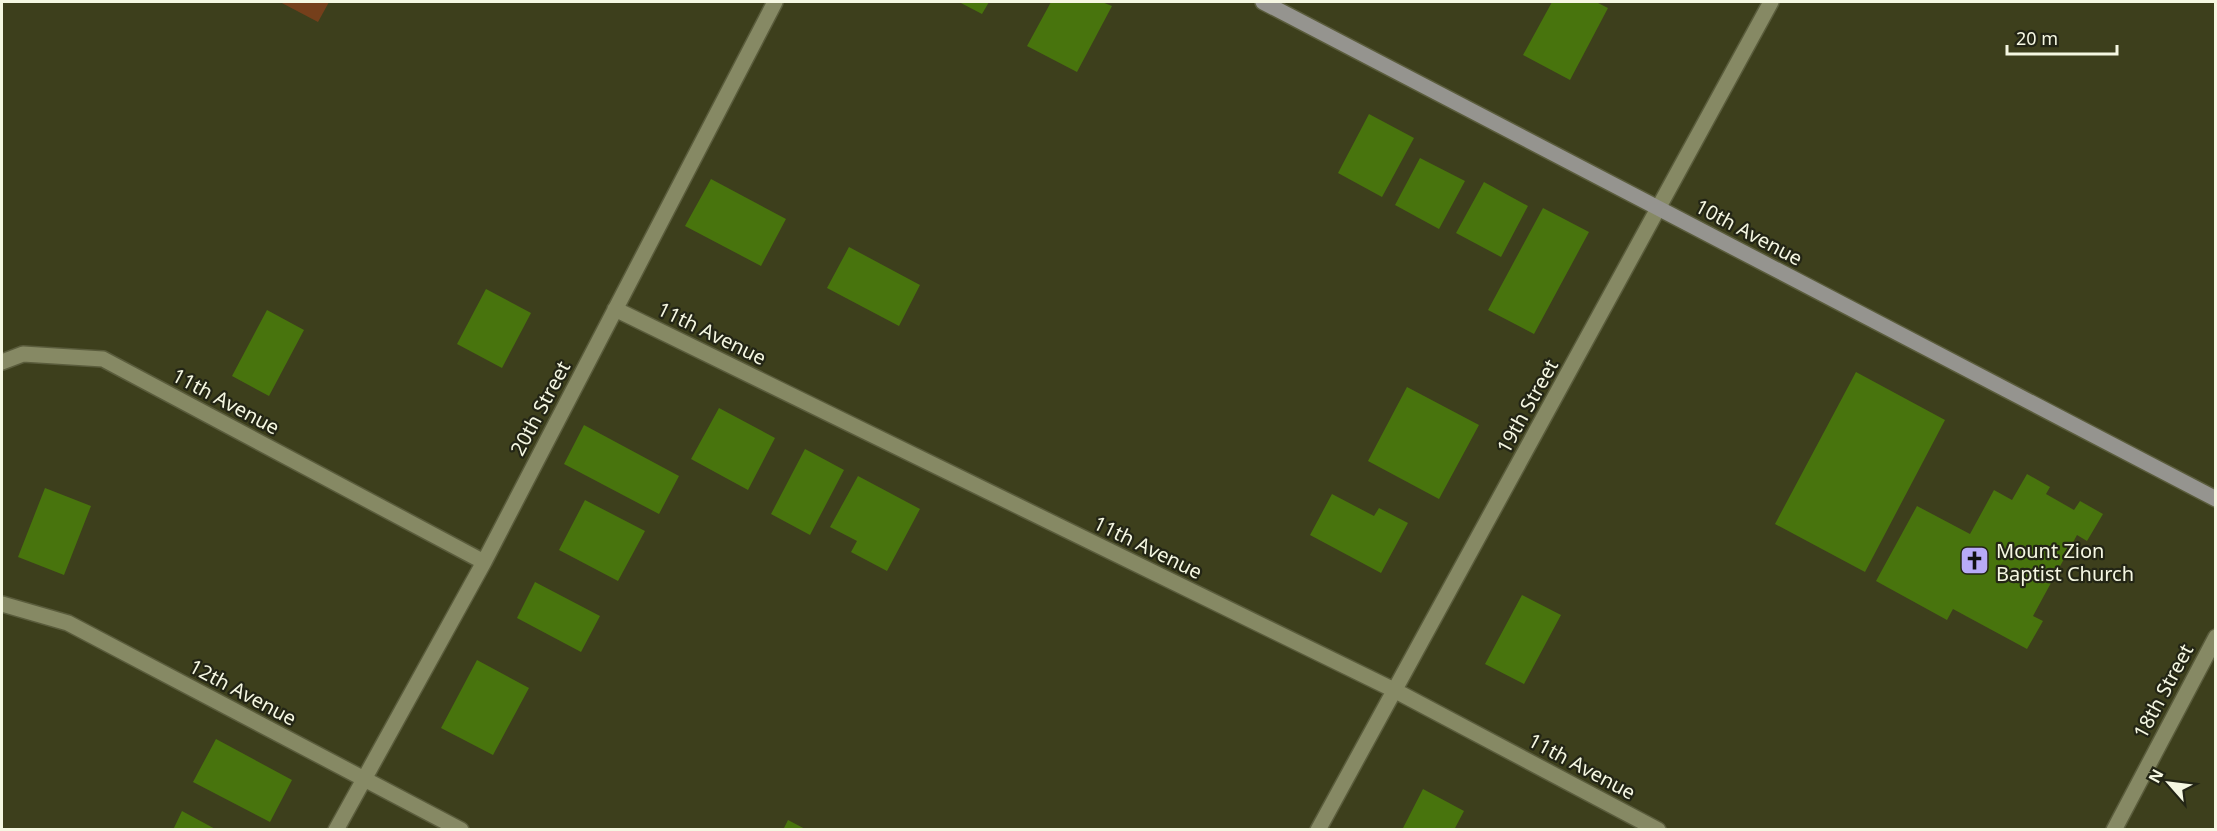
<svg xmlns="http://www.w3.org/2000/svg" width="2217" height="831" viewBox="0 0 2217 831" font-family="'Noto Sans',sans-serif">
<rect width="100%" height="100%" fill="#3d3f1c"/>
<path fill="#753f1b" d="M280 2H329L318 22Z"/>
<path fill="#48740d" d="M959 2H989L982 14Z
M1051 2H1102L1112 6 1077 72 1027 46Z
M1552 2H1596L1608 8 1570 80 1523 55Z
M1369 114 1414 138 1382 197 1338 173Z
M1420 158 1465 181 1439 229 1395 205Z
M711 179 786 219 761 266 685 226Z
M1484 182 1528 206 1501 257 1456 233Z
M1543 208 1589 232 1534 334 1488 310Z
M849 247 920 285 899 326 827 288Z
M486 289 531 313 502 368 457 344Z
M267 310 304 330 269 396 232 376Z
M1856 372 1945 420 1865 572 1775 524Z
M1407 387 1479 425 1439 499 1368 461Z
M719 408 775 438 748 490 691 459Z
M584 425 679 476 659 514 564 464Z
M805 449 844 470 810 535 771 514Z
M2027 474 2050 487 2046 494 2074 510 2080 501 2103 514 2087 541 2077 535 2033 616 2043 621 2027 649 1953 609 1947 620 1876 581 1917 506 1970 534 1994 490 2012 500Z
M858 476 920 509 887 571 851 552 857 541 830 527Z
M45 488 91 506 64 575 18 557Z
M1332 494 1374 516 1379 508 1408 523 1381 573 1310 535Z
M585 500 645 531 618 581 559 550Z
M535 582 600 616 581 652 517 618Z
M1522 595 1561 615 1524 684 1485 664Z
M477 660 529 688 493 755 441 728Z
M216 739 292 780 270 822 193 782Z
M1423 789 1464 811 1454 830H1402Z
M182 811 217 830H173Z
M788 820 807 830H783Z"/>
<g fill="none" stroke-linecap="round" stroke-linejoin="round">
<defs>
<path id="street" d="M615 309 1394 690 1658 830
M2 362 23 354 103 359 484 562
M2 604 68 623 461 830
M336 830 484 562 775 2
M1318 830 1771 2
M2114 830 2216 637"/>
<path id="secondary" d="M1263 2 2216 499"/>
</defs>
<use href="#street" stroke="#5a5c3c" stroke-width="18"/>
<use href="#secondary" stroke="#5a5c3c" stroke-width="18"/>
<use href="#street" stroke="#868964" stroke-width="15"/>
<use href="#secondary" stroke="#95948f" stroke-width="15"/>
</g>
<defs>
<symbol id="church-square" viewBox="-11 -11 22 22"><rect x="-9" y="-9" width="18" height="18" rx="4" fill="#b8abf7" stroke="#232515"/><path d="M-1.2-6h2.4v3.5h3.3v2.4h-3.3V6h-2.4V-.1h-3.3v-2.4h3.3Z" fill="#111"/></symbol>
</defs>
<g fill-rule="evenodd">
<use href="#church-square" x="1958" y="544" width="33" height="33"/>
</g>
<g text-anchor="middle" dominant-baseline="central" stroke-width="4.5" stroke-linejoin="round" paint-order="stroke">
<g font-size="20" fill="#f5f7e2" stroke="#232515">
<text transform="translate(1749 232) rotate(28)">10th Avenue</text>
<text transform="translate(712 333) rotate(26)">11th Avenue</text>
<text transform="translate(226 401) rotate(28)">11th Avenue</text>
<text transform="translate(1527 406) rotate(-61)">19th Street</text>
<text transform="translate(540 408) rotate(-62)">20th Street</text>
<text transform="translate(1148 547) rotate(26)">11th Avenue</text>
<text transform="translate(2163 691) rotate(-62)">18th Street</text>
<text transform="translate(243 692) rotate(28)">12th Avenue</text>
<text transform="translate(1582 766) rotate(28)">11th Avenue</text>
</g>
<g font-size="20" fill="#f5f7e2" stroke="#232515" text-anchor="start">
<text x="1996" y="550">Mount Zion<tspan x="1996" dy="23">Baptist Church</tspan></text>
</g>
</g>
<rect width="2217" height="831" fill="none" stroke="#f5f7e2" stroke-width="6"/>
<g transform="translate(2169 783) rotate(298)" stroke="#232515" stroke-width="4.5" paint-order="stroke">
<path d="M0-4.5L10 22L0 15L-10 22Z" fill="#f5f7e2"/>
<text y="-9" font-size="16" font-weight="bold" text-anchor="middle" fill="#f5f7e2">N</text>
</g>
<path d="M2007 45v9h110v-9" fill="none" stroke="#f5f7e2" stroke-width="3"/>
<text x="2016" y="45" font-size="18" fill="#f5f7e2" stroke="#232515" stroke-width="4.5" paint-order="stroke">20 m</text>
</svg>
